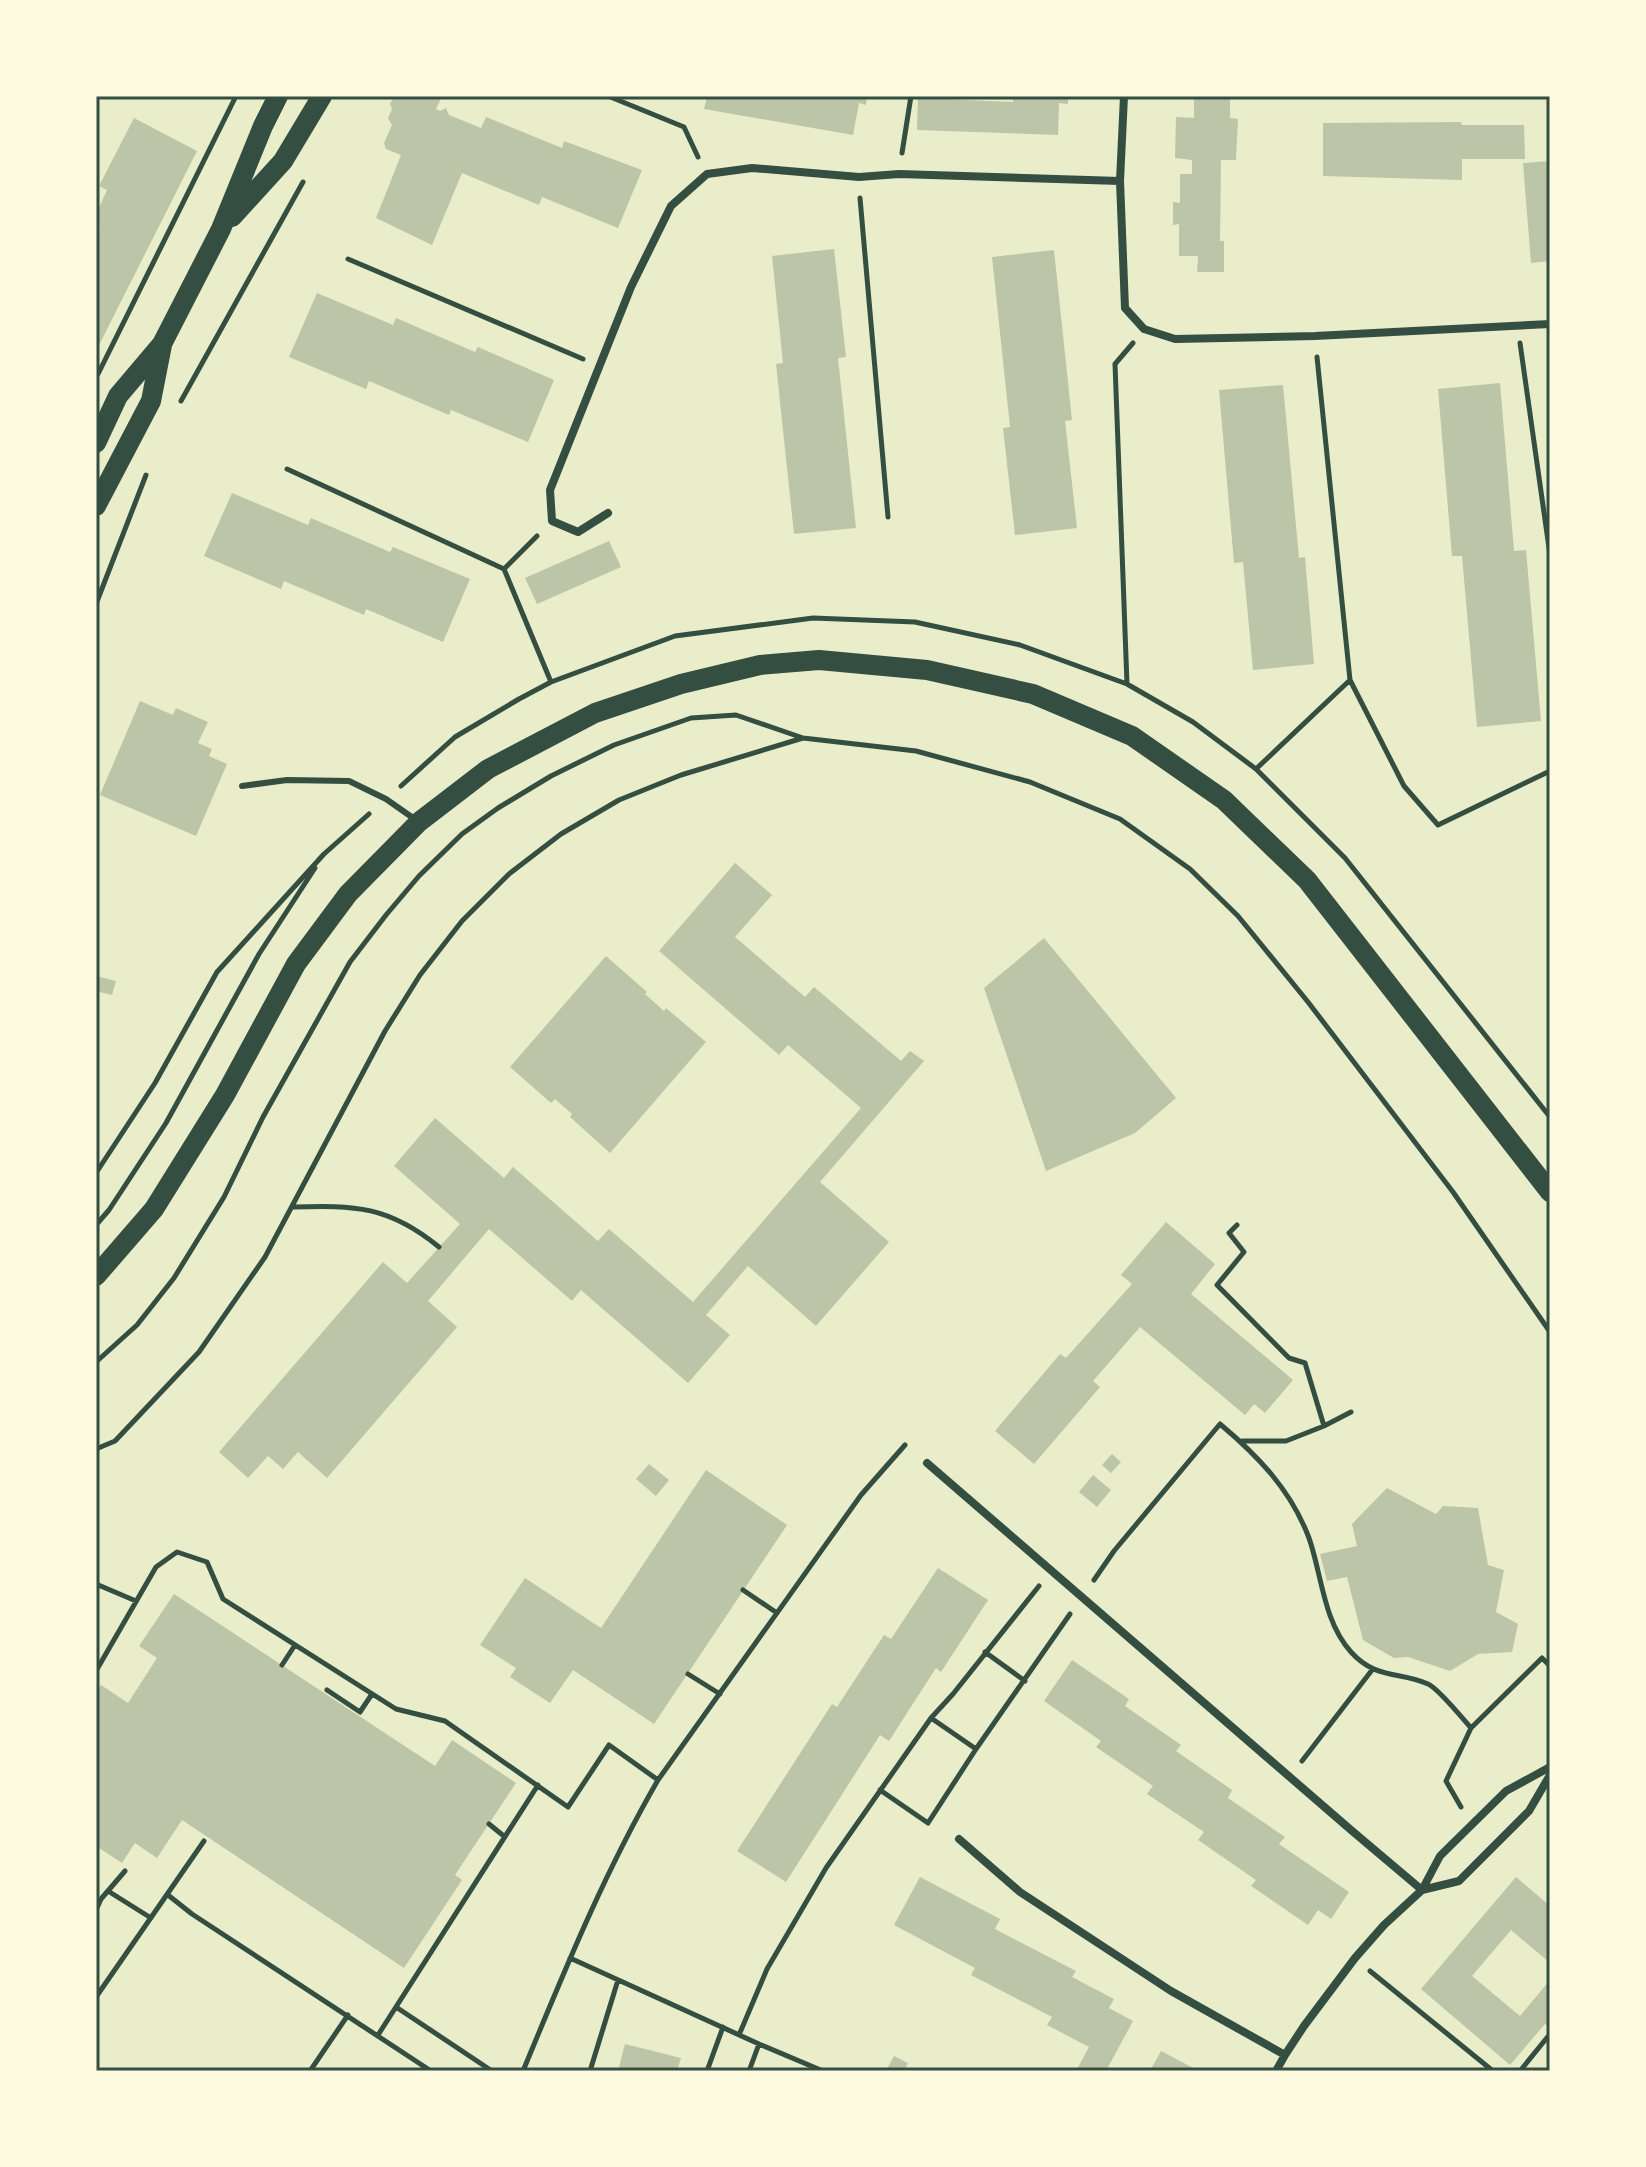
<svg xmlns="http://www.w3.org/2000/svg" width="1646" height="2167" viewBox="0 0 1646 2167" font-family="Raleway,sans-serif">
<rect width="100%" height="100%" fill="#e9edc9"/>
<path fill="#bcc5a7" d="M397 96 403 98 404 96H442L436 109 440 111 446 108 449 115 481 128 486 117 562 148 564 141 642 170 618 228 542 197 539 205 462 173 432 245 376 218 401 155 386 149 384 143 392 125 388 118 392 109 390 104 393 98Z
M707 96H867L866 105 859 103 853 135 704 109Z
M1013 96H1068V104L1059 103 1058 135 917 130 918 98 1013 102Z
M1194 96H1230V118L1238 119 1236 160H1221L1220 241H1224V272H1197L1198 256H1179V224L1173 225V202L1180 203V174H1192V160L1175 158 1176 117 1194 118Z
M134 118 197 151 96 351V238L100 229 96 227V214L107 190 99 186Z
M1461 122 1462 125H1524L1525 159H1462V180L1323 176V123Z
M1550 161V261L1531 263 1523 163Z
M834 249 846 357 838 358 856 528 794 534 776 364 783 363 772 256Z
M1054 250 1072 420 1065 421 1077 528 1015 535 1003 428 1010 427 992 257Z
M317 293 393 325 396 318 475 352 478 347 554 380 528 442 451 410 449 415 369 381 366 389 289 357Z
M1500 383 1514 551 1526 550 1541 721 1477 727 1462 556H1452L1438 389Z
M1283 385 1299 558 1305 557 1314 664 1253 670 1243 562 1234 563 1219 390Z
M232 493 308 525 311 518 390 552 393 547 470 579 443 642 366 609 364 615 284 581 281 589 204 556Z
M609 541 621 567 537 604 525 578Z
M140 701 173 715 176 708 208 722 198 743 212 749 209 756 227 764 196 836 100 795Z
M735 863 772 895 735 937 805 997 814 987 901 1061 910 1051 924 1061 820 1182 889 1242 816 1326 748 1266 706 1315 730 1335 688 1383 581 1290 572 1301 489 1229 428 1301 457 1327 327 1478 298 1452 283 1469 268 1456 248 1478 219 1452 383 1262 407 1283 460 1224 394 1166 435 1118 504 1178 513 1167 598 1241 609 1229 693 1302 861 1108 788 1045 779 1055 659 951Z
M1044 938 1176 1098 1135 1133 1046 1171 984 988Z
M606 956 647 992 645 994 664 1011 666 1008 706 1042 610 1153 570 1117 572 1114 555 1099 551 1103 510 1067Z
M96 976 116 981 112 995 96 991Z
M1166 1222 1215 1264 1191 1294 1293 1380 1265 1413 1254 1404 1245 1415 1140 1327 1093 1381 1100 1387 1034 1464 995 1431 1060 1354 1066 1358 1132 1284 1121 1275Z
M1112 1454 1121 1462 1111 1473 1102 1465Z
M649 1464 669 1480 656 1496 636 1479Z
M706 1470 787 1525 654 1724 573 1670 550 1703 510 1677 516 1668 480 1645 525 1578 601 1628Z
M1093 1475 1111 1490 1097 1507 1079 1492Z
M1387 1488 1436 1514 1443 1506 1478 1508 1488 1565 1504 1570 1496 1612 1518 1624 1512 1652 1478 1654 1450 1671 1408 1657 1394 1658 1363 1640 1347 1577 1327 1581 1320 1554 1357 1546 1352 1524Z
M938 1568 988 1600 941 1672 936 1668 889 1741 880 1735 786 1882 737 1851 832 1704 837 1707 884 1635 891 1639Z
M174 1594 435 1766 452 1740 516 1783 455 1875 462 1880 404 1968 182 1820 157 1858 135 1843 122 1863 96 1846V1692L101 1685 128 1703 157 1658 139 1646Z
M1072 1660 1129 1699 1125 1706 1181 1745 1176 1751 1232 1790 1228 1798 1285 1837 1279 1844 1349 1892 1331 1919 1318 1910 1308 1925 1251 1886 1256 1880 1198 1840 1204 1832 1147 1794 1153 1786 1096 1747 1101 1741 1044 1701Z
M920 1877 1000 1919 995 1929 1076 1971 1072 1977 1114 1999 1109 2008 1133 2021 1106 2071H1076L1089 2047 1047 2025 1052 2017 971 1975 975 1968 894 1925Z
M1516 1877 1550 1906V1963L1511 1930 1472 1976 1520 2016 1550 1980V2024L1548 2026 1545 2024 1510 2065 1421 1989Z
M625 2044 681 2058 677 2071H618Z
M1161 2051 1199 2071H1150Z
M894 2056 908 2063 904 2071H886Z"/>
<g fill="none" stroke-linecap="round" stroke-linejoin="round">
<path stroke="#344e41" stroke-width="5" d="M608 96 684 127 698 157
M902 153 911 96
M860 198 888 517
M348 259 583 359
M1520 343 1550 555
M1317 357 1350 680 1404 786 1438 825 1550 771
M98 374 236 96
M181 401 303 182
M287 469 504 569 537 536
M504 569 551 682
M96 604 146 475
M1127 684 1115 364 1133 343
M1256 769 1350 680
M401 786 455 737 519 699 551 682 675 636 813 618 915 622 1020 645 1127 684 1193 722 1256 769 1345 858 1550 1117
M96 1173 155 1083 217 972 324 854 369 814
M293 1207C355 1205 389 1206 439 1247
M96 1225 109 1210 166 1123 259 954 315 868
M1237 1225 1229 1233 1244 1252 1217 1285 1289 1358 1305 1363 1324 1426
M96 1362 137 1325 174 1278 224 1197 263 1117 350 962 386 915 419 876 462 834 498 808 551 776 614 745 691 718 736 715 803 738 916 751 1030 782 1120 819 1190 869 1238 916 1308 1002 1453 1192 1550 1332
M1242 1441H1286L1324 1426 1351 1412
M96 1449 115 1441 199 1352 265 1257 385 1031 420 975 462 921 509 874 561 834 619 800 681 775 803 738
M1094 1580 1114 1551 1220 1424C1258 1456 1291 1490 1309 1538 1322 1575 1323 1621 1351 1652 1376 1680 1400 1671 1428 1684 1439 1689 1462 1718 1471 1728L1446 1781 1461 1807
M96 1584 136 1601
M743 1590 777 1613
M985 1652 1025 1681
M282 1665 295 1645
M96 1671 156 1567 177 1552 207 1562 223 1599 396 1709 445 1721 568 1807 609 1745 658 1780
M688 1674 720 1694
M327 1690 360 1712 372 1694
M931 1718 976 1749
M1471 1728 1542 1658 1550 1666
M1302 1761 1372 1670
M880 1790 928 1823 976 1749 1070 1614
M489 1824 505 1837
M108 1891 151 1918
M168 1895 192 1914 431 2071
M96 1910 101 1899 125 1871
M570 1958 759 2044 823 2071
M1370 1971 1493 2071
M96 1997 204 1841
M396 2007 492 2071
M378 2035 538 1785
M739 2035 767 1969 826 1868 931 1718 953 1694 1039 1586
M310 2071 348 2015
M523 2071C564 1972 604 1873 658 1780L861 1495 905 1445
M590 2071 618 1980
M707 2071 723 2027
M749 2071 759 2044
M1520 2071 1550 2034"/>
<path stroke="#344e41" stroke-width="6" d="M242 786 287 780 349 781 386 799 416 820"/>
<path stroke="#344e41" stroke-width="8" d="M1124 96 1120 181 1125 308 1144 329 1175 339 1315 336 1550 324
M608 513 578 532 552 521 550 490 631 287 671 206 707 174 752 168 859 177 899 174 1120 181
M927 1463 1351 1830 1422 1890
M959 1839 1020 1892 1171 1991 1285 2055
M1422 1890 1459 1881 1529 1811 1550 1775
M1276 2071 1285 2055 1304 2026 1355 1958 1384 1925 1422 1890 1440 1856 1506 1791 1550 1767"/>
<path stroke="#344e41" stroke-width="20" d="M232 217 283 161 322 96
M96 443 118 396 162 344 221 229 263 126 278 96
M96 506 151 401 162 345
M96 1276 154 1209 225 1095 296 964 348 894 419 822 488 769 595 713 681 684 760 665 819 660 927 670 1033 694 1132 736 1224 800 1307 880 1550 1192"/>
</g>
<rect width="1646" height="2167" fill="none" stroke="#fefae0" stroke-width="196"/>
<rect x="98" y="98" width="1450" height="1971" fill="none" stroke="#344e41" stroke-width="3"/>
</svg>
